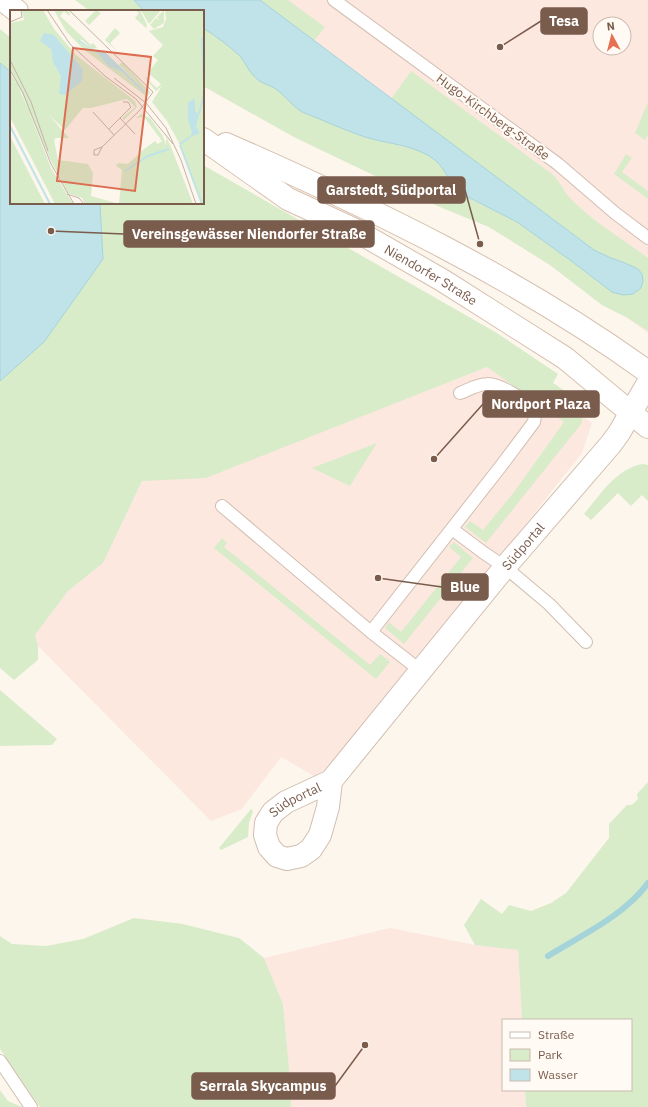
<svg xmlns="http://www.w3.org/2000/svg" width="648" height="1107" viewBox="0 0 648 1107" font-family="'IBM Plex Sans',sans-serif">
<rect width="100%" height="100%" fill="#fdf6ec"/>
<path fill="#fde8e0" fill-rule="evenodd" d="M75 0H648V333L626 317 602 305 550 265 489 227 440 207 294 137 203 86V11H90ZM600 24H624V48H600Z
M488 351 592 423 582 453 498 559 326 769 314 776 281 757 242 809 211 821 38 646 35 635 68 591 103 563 142 481Z
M390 928 475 945 518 949 522 1020H503V1090H525L526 1107H291V1089L283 1004 264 958Z"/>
<path fill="#d8ecc9" d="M75 0H134L144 11H90Z
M260 0H288L325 27 314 41Z
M203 28C216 37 229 45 240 56 245 62 248 70 254 76 262 85 270 84 277 90 287 97 292 106 302 112L364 137 421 151 436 161 443 169 451 185 474 201 517 222 570 260 612 292 641 288 643 281 642 274 625 263 611 258 594 250 391 99 411 71 552 174C561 182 564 193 573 201 595 223 623 239 648 258V331L626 317 602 305 550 265 489 227 440 207 294 137 203 86Z
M0 29 11 38V72L0 63Z
M648 102V135L645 140 635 133Z
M626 154 632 158 622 172 648 191V199L614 174Z
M203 165 497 333 558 374 553 383C567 392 584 403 582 423L486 543 465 527 470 521 483 530 514 492 564 422 487 367 206 478 142 481 103 563 68 591 35 635 38 646V660L14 680 0 668V381L44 342 103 259 100 203H203Z
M377 443 350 486 312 468Z
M642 464 648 465V501L642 495 631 506 618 493 591 520 584 514C600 495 616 469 642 464Z
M222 538 227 543 224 547 370 665 380 654 390 662 376 679 214 548Z
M454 542 473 558 404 644 385 628 389 622 401 632 461 557 449 547Z
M0 690 57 739 52 745 0 746Z
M648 782V1107H526L525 1090H631V1020H522L518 950 475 945 464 925 481 899 502 914 509 905 531 911 551 903 566 893 609 838V824L627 805H632L638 799 637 794Z
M251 809 253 811 249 823 248 837 221 850 219 848Z
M134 918 183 924 239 938 264 958 283 1004 291 1089V1107H40L0 1049V936L12 944 46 946 83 939Z
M0 1090 8 1101 22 1107H0Z"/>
<path fill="#bfe3e8" stroke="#a5d3da" d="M134 0H260L594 250 611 258 625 263 638 269 642 274 643 281 641 288 633 294 623 295 612 292 570 260 517 222 458 192C449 183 445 168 435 160 416 145 388 144 365 137 344 130 323 120 302 112 292 106 287 97 277 90 270 84 262 85 254 76 248 70 245 62 240 56 229 46 216 36 203 28V11H144Z
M0 63 11 72V203H100L103 259 44 342 0 381Z"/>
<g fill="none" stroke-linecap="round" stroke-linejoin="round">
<path stroke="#a5d3da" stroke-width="6" d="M548 956C582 935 625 915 648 883"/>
<defs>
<path id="service" d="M334 0 558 164 615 213 648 238
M222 506 371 632 421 671
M452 529 484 553 505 567 549 604 586 642
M371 632 501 466 534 422C535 417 536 411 531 407 524 399 498 383 487 384 478 384 468 390 460 393
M0 1061 31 1107"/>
<g id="minor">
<path id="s1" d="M331 781 328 807 320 835 311 849 301 856 287 859 277 856 269 847 265 835 266 823 273 812 286 802 331 781 505 567 611 444 619 433 648 383"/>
</g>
<g id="secondary">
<path d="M3 0 17 11"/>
<path id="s2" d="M203 139 288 199 353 229 442 280 565 358 648 427"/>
<path d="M226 144C372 208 518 278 648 372"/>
</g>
</defs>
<use href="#service" stroke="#d1beb0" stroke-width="14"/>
<use href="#minor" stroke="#d1beb0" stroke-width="24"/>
<use href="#secondary" stroke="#d6c0b0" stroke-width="24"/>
<use href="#service" stroke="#fff" stroke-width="12"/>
<use href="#minor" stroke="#fff" stroke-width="22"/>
<use href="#secondary" stroke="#fff" stroke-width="22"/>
</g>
<g text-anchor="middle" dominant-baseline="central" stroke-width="4" stroke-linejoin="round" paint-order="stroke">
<g font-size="13" fill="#7a5c4d" stroke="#fffaf3">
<text transform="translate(493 117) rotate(36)">Hugo-Kirchberg-Straße</text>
<text stroke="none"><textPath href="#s2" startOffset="266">Niendorfer Straße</textPath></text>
<text stroke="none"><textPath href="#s1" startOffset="528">Südportal</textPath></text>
<text stroke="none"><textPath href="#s1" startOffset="184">Südportal</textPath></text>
</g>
</g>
<g transform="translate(10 10)">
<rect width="194" height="194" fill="#fdf6ec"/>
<path d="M12 0H33L44 19 66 45 125 91 127 97 114 110 112 108 125 97 117 89 81 98H73L55 120 39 105 59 128H46L44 130 48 150 78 154 83 163 81 186 109 194H75L72 188 58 183 42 153 0 58V13L14 10ZM44 25 73 59 51 76V67L45 56 41 39 35 33ZM44 0H56L60 3 59 6 54 1 50 6 81 35 83 33 87 38 82 39 71 29 70 33 88 44 97 55 112 62 133 82H136L109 55 112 52 140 82 137 87 73 39 56 21ZM86 0 91 3 79 15 75 11ZM125 0H130L137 15 136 18 125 8 129 3ZM131 0H151L139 14ZM154 0V13L144 19 140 15 146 8 150 10 147 7ZM155 0H194V194H192L168 131 157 111 142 92 152 76 146 81 135 68 137 66 136 68 147 78 151 74 138 63 148 50 143 46 153 35 139 21 153 17 156 9ZM105 18 110 23 100 33 107 41 95 30ZM0 62 12 83 41 158 63 194H45L0 107ZM131 104 140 108 153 126 156 135V127L161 137 183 194H109L112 160 106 156 108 153 118 154 134 139 145 131 148 134 152 131 134 107 126 108ZM0 126 35 194H0Z" fill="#d8ecc9" fill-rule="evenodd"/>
<path d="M34 23 44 25 73 59 72 71 55 85 49 84 51 67 43 52 41 39 30 31ZM68 29 82 39 94 41 136 82H133L112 62 98 56 88 44 69 32ZM183 89 185 90V102L189 104 186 117 190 123 180 127 182 122 178 109V93Z" fill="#bfe3e8"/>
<path fill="none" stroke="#bfe3e8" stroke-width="2" d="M194 27 192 29 194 74M189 104 194 85M0 116 40 194M170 134 180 127M170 135 192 194M115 161 138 146 159 139"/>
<path fill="none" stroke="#c5b3a7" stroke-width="1" d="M37 0 60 34 95 66 126 89 163 134M59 0 143 82 130 100 92 137 84 140V145H88L92 137M0 12 12 7 11 0M0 50 21 92 38 141M0 60 13 83 41 154 64 194M104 68 136 93 156 118 171 150 186 194M83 102 104 125M110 108 125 124M99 119 121 97 118 92H113M57 184 69 188 74 194"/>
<path fill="#dc6d51" fill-opacity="0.15" stroke="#dc6d51" stroke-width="2" d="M63 38 141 47 125 181 47 171Z"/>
<rect width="194" height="194" fill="none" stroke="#7a5c4d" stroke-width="2"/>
</g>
<path fill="none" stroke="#7a5c4d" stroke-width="1.5" d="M500 47L541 21M480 244L465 190M51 231L124 234M434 459L483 404M378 578L442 587M365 1045L335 1086"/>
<g fill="#7a5c4d" stroke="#fffaf3" stroke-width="1.5">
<circle cx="500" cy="47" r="4"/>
<circle cx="480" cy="244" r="4"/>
<circle cx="51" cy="231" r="4"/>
<circle cx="434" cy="459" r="4"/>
<circle cx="378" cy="578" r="4"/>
<circle cx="365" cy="1045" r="4"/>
</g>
<g fill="#7a5c4d" stroke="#7a5c4d" stroke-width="1.5">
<rect x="541" y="8" width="46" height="26" rx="4"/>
<rect x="318" y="177" width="147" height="26" rx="4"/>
<rect x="124" y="221" width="250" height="26" rx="4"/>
<rect x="483" y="391" width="116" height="26" rx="4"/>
<rect x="442" y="574" width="46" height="26" rx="4"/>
<rect x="192" y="1073" width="143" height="26" rx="4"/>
</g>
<g font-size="14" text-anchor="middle" font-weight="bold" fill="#fff">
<text x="564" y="26">Tesa</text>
<text x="391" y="195">Garstedt, Südportal</text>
<text x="249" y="239">Vereinsgewässer Niendorfer Straße</text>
<text x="541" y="409">Nordport Plaza</text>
<text x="465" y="592">Blue</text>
<text x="263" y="1091">Serrala Skycampus</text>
</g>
<rect x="502" y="1019" width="130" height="72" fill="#fffaf3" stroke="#cabbb1"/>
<rect x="510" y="1032" width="20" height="6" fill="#ffffff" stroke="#cabbb1"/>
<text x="538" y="1039" font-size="12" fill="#7a5c4d">Straße</text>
<rect x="510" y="1049" width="20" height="12" fill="#d8ecc9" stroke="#cabbb1"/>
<text x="538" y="1059" font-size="12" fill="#7a5c4d">Park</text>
<rect x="510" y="1069" width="20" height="12" fill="#bfe3e8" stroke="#cabbb1"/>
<text x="538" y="1079" font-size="12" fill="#7a5c4d">Wasser</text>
<g transform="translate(612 36) rotate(353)"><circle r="19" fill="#fffaf3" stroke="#cabbb1"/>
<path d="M0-3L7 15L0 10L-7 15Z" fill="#e76f51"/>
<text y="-6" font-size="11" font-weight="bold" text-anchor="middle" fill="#7a5c4d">N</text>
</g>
</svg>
